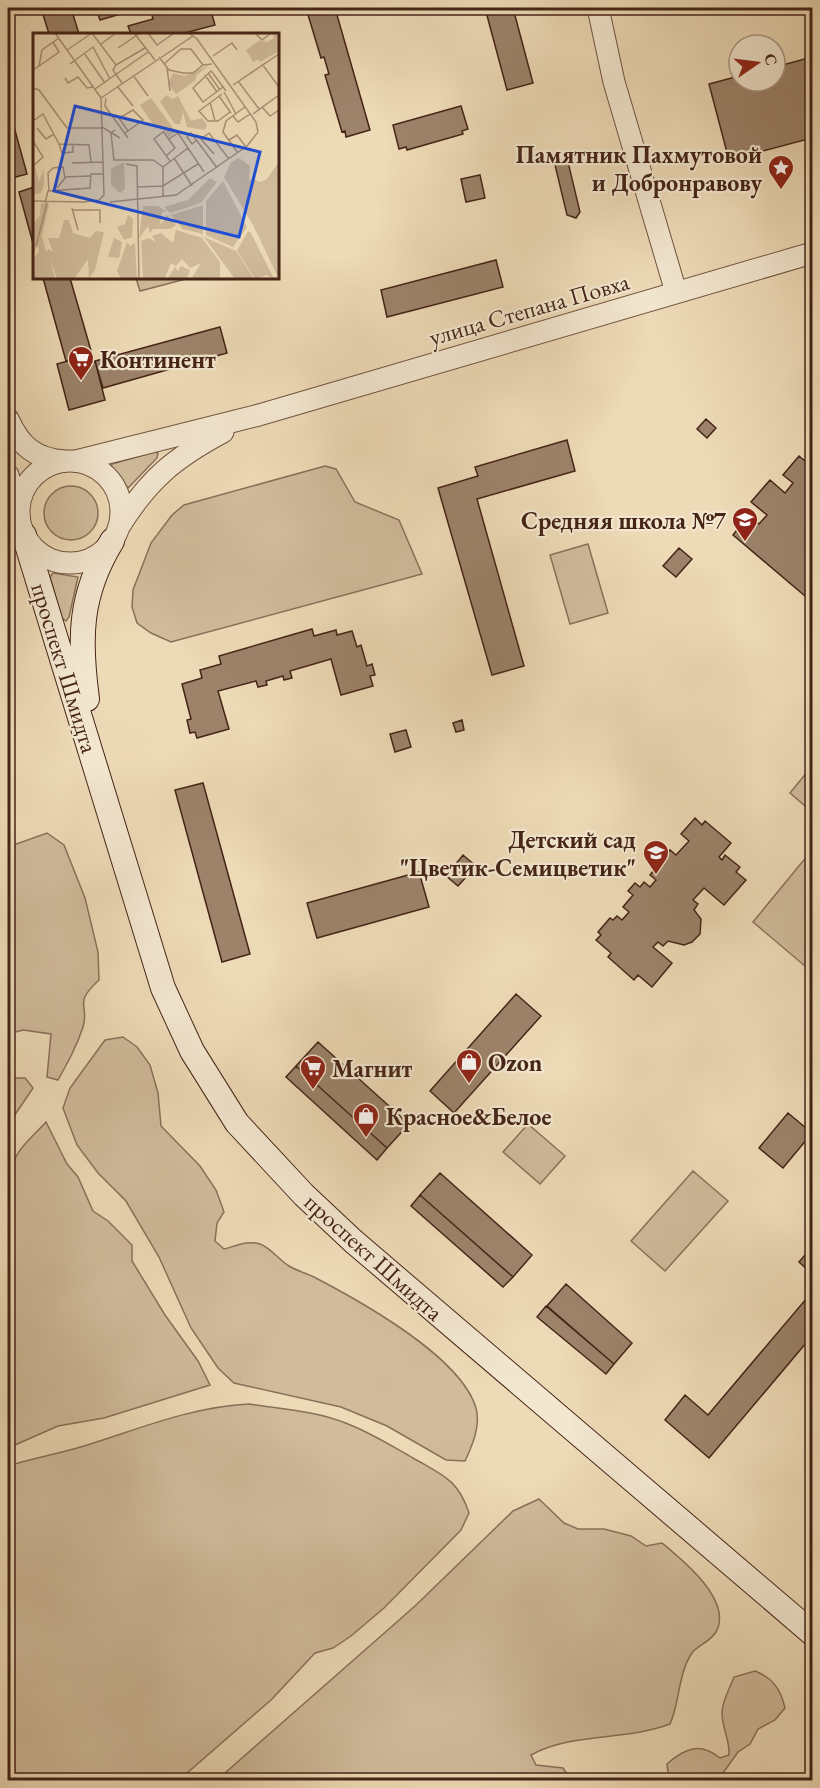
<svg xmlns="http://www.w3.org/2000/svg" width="820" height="1788" viewBox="0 0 820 1788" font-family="'EB Garamond',serif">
<rect width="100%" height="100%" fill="#eddab6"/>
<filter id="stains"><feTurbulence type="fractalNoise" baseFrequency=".00333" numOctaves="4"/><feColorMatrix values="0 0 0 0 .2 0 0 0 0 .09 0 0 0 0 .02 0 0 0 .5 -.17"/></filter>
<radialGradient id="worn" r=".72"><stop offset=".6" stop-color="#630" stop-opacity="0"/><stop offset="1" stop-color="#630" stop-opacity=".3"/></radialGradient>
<path fill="#d0bb9b" stroke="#8a7059" stroke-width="1.5" d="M136 278H186V279L140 291Z
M154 452 158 453 157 458 128 488 111 467 112 464Z
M325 466 336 469 355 502 399 520 422 574 171 642 151 633 137 623 132 607 133 590 151 543 172 515 184 505Z
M44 513a27 27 0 1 1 54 0a27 27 0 1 1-54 0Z
M588 544 608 613 570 624 550 555Z
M53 573 78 577 69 617 66 621 62 618 50 577Z
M812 766V812L790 793Z
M47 833 64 845 85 898 98 952 99 980C72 1005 90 1003 83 1027 77 1046 68 1062 58 1080L47 1077 51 1034 23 1030 8 1034V847Z
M812 850V972L753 922Z
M123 1037 137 1047 150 1065 158 1093 161 1126 200 1166 216 1190 224 1212 217 1223 215 1241 224 1249C236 1246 248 1240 260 1244 271 1248 279 1260 289 1266 297 1271 306 1273 314 1277 360 1301 461 1357 476 1408 481 1426 472 1446 465 1461L446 1460 387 1426 341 1407 234 1383 218 1368 191 1328 159 1257 126 1201 98 1173 77 1145 63 1108 70 1088 105 1040Z
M8 1078H25L33 1088 8 1125Z
M46 1122 67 1164 78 1177 93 1211 108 1221 132 1245V1261L165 1315 198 1361 210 1385 104 1418 58 1426 8 1448V1193L13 1188C7 1154 25 1145 46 1122Z
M528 1124 565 1156 540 1184 503 1152Z
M693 1171 728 1201 665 1271 631 1241Z
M249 1404C282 1409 317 1411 348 1424 371 1433 392 1446 413 1458 442 1475 458 1479 469 1513L461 1530 384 1608 351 1636 333 1648 315 1653 272 1699 179 1780H8V1466C33 1458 58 1454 84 1446 139 1429 190 1407 249 1404Z
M539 1499 564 1523 578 1529H604L631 1536 646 1546 662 1543C684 1561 733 1601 716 1632 710 1642 698 1645 692 1653 678 1673 680 1702 670 1724 625 1741 573 1732 531 1755L536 1765 563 1768 571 1780H217L415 1606 513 1511Z
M755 1671C773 1678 781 1690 785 1708L775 1720 758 1729 750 1744 738 1752 718 1780H669L667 1764C685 1748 700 1742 720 1758L729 1755C730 1740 722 1728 722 1713 722 1701 730 1688 734 1677Z"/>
<path fill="#9c836a" stroke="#452417" stroke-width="1.5" d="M41 8H71L79 34H49Z
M96 8H123L124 13 100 20Z
M150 8H182L183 12 210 8 215 25 181 34H131L128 26 153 19Z
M306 8H335L370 130 346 137 345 131 342 132 325 75 329 74 324 57 321 58Z
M485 8H513L533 83 507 90Z
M812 57V138L729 160 709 84 739 76V81H775V67Z
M8 105 27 174 8 179Z
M461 106 468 129 462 131 463 134 407 150 406 147 399 149 393 125Z
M559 159 568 162 580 212 576 218 567 215 555 165Z
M480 175 485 198 466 202 461 179Z
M34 187V247L19 192Z
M496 260 503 287 387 317 381 290Z
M43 278H70L92 354 66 361Z
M220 327 227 353 103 388 95 361Z
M85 356 87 364 95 361 105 400 69 410 57 364Z
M706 419 716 428 707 438 697 429Z
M567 440 575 471 477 499 524 666 492 675 438 488 478 476 475 467Z
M799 456 812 467V602L733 535 749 515 759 524 767 515 751 502 770 480 785 493 793 483 783 475Z
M679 548 692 559 676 577 663 566Z
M312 629 314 636 336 630 337 635 352 631 357 647 361 645 367 666 372 664 375 675 370 676 373 686 341 695 331 659 290 671 292 678 284 680 283 676 266 681 267 685 258 687 256 681 218 691 229 729 197 738 195 732 190 733 187 720 191 719 182 684 202 678 200 670 221 664 219 656Z
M462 720 464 730 456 732 453 723Z
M406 730 411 747 395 752 390 734Z
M203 783 250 954 222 962 175 790Z
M695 818 702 825 705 821 731 843 719 857 722 860 725 855 740 867 736 872 746 880 724 905 704 888 693 900 698 904 694 910 701 919 700 934 692 942 684 945 668 941 663 946 658 942 653 947 672 963 652 987 638 975 634 980 608 957 611 953 596 940 601 935 598 932 610 918 613 920 617 916 622 920 629 912 623 907 633 895 628 891 635 883 640 887 644 882 650 887 656 880 650 875 660 863 655 859 662 851 667 855 670 850 676 855 689 841 681 834Z
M463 855 476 866 458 886 446 876Z
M419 872 429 907 317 938 307 903Z
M516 994 541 1016 454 1113 430 1091Z
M318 1042 409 1124 387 1148 296 1066Z
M296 1066 387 1148 377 1160 286 1077Z
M788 1113 812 1133 783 1168 759 1148Z
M440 1173 532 1255 513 1277 420 1195Z
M420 1195 513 1277 503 1287 411 1206Z
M812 1247V1274L799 1262Z
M566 1284 632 1343 614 1364 547 1306Z
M812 1292V1336L709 1458 665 1420 685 1395 708 1415Z
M546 1306 614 1364 606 1374 537 1317Z"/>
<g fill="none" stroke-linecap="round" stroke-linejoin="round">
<defs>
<path id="tertiary" d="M598 8 614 82 676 292
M8 419C20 446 35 459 65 461
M19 512a51 51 0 1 1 102 0a51 51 0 1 1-102 0Z
M76 461 259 415 812 253
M8 475 18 512
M119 527C148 480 174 458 223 432"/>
<path id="secondary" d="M24 535 163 988 192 1051 237 1123 304 1195 353 1241 812 1633
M87 699C79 639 79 595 112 541"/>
</defs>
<use href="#tertiary" stroke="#6f523f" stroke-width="23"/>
<use href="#secondary" stroke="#452417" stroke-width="26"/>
<use href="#tertiary" stroke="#f3e7d0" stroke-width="21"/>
<use href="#secondary" stroke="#f3e7d0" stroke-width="24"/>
</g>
<defs>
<symbol id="sight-pin" viewBox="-11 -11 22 30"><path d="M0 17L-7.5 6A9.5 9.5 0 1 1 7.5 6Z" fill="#8f2418" stroke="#f3e7d0"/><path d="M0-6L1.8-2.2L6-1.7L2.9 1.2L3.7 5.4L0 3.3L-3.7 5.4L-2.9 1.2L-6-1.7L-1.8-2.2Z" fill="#fff"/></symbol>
<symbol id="supermarket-pin" viewBox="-11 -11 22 30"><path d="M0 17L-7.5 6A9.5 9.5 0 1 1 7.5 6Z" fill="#8f2418" stroke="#f3e7d0"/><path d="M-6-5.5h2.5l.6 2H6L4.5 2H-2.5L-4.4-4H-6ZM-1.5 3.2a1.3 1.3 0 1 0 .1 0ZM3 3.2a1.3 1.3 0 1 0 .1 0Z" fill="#fff"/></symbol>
<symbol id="school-pin" viewBox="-11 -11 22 30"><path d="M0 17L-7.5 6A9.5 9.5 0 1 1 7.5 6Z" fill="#8f2418" stroke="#f3e7d0"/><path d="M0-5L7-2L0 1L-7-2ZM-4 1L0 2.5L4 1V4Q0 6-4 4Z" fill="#fff"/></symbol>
<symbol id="shop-pin" viewBox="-11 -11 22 30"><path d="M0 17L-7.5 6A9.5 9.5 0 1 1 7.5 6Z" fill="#8f2418" stroke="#f3e7d0"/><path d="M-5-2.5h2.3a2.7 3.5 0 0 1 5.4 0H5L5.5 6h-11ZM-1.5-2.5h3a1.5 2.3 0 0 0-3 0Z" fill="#fff"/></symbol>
</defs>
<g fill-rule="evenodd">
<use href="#sight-pin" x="766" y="153" width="30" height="40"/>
<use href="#supermarket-pin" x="66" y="344" width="30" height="40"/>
<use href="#school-pin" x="730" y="505" width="30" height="40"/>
<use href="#school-pin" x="641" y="838" width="30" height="40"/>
<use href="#shop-pin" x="454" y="1047" width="30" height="40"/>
<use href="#supermarket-pin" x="298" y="1053" width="30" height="40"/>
<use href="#shop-pin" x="351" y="1101" width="30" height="40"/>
</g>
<g text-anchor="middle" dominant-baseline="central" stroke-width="4.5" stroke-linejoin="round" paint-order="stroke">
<g font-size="24" font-weight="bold" fill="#452417" stroke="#f3e7d0" text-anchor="start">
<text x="762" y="154" text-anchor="end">Памятник Пахмутовой<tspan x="762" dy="28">и Добронравову</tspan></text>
<text x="100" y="359">Континент</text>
<text x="726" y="520" text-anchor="end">Средняя школа №7</text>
<text x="636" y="839" text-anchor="end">Детский сад<tspan x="636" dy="28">"Цветик-Семицветик"</tspan></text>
<text x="488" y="1062">Ozon</text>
<text x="332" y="1068">Магнит</text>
<text x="386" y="1116">Красное&amp;Белое</text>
</g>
<g font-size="24" fill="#452417" stroke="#f3e7d0">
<text transform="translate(529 309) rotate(-16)">улица Степана Повха</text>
<text transform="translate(65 668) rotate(73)">проспект Шмидта</text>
<text transform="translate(374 1257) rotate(42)">проспект Шмидта</text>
</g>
</g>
<g transform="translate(33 33)">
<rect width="246" height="246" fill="#eddab6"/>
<path d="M240 0H246V18L227 29 225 26 220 29 213 17 226 8 235 9 241 5ZM176 32 164 42 162 48 143 61 135 51 140 40 151 43ZM133 62 140 66 145 63 158 88 169 85 174 92 172 97 154 94 150 79 147 91H142L127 69ZM118 65 143 99 136 104 128 93 123 96 107 72ZM206 125 217 133 216 148 220 144 225 149 233 147 246 129V246L220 192 191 144 198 129ZM91 129 92 156 87 160 78 152V136ZM2 133 6 148 11 136V152L8 160 1 162ZM177 145 184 149 168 170 137 180 131 174 155 167ZM190 148 214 194 200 214 173 202V168ZM8 170 16 171 9 203 13 219 16 216 20 219 15 205H26L31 187H36L40 200 57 205 63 198 71 199 62 237 56 245 55 226 41 246H24L17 225 22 246H0V226L6 219 5 212 0 221V191L7 182ZM170 172V201L150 196 138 182ZM110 173H125L134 179H129L127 192 134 182 143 192 137 196H120L117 200 115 193 106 205ZM95 182 100 186 99 204 91 207 84 194 92 191ZM143 197 169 205 187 229V246H158L168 230 157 235 149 226 143 233 138 230 132 245H110L108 208 116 205 123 209 119 203 128 200 140 210ZM215 198 218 200 241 246 233 242 222 246 204 218ZM171 204 203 218 221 246H202ZM81 205 89 209 86 225 75 224ZM94 209 97 213 102 210 104 246H88L84 238ZM148 233 157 237 154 246H134L142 234 145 238Z" fill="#d0bb9b"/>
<path fill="none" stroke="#aa9176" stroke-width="1.5" d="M22 0 68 65M59 0 83 32 80 37 89 50M101 0 122 27M115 0 124 12 140 1M156 0 164 6 223 89 225 99M222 0 229 7 238 0M68 11 83 0M85 15 107 0M34 17 59 0M51 20 72 50M180 23 199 10 204 17M126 24 136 37 150 40H160L170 32 179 31M37 31 60 14 77 46M131 31 148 16H158L170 32M229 31 246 54M83 32 112 15M6 33 26 19 20 9M134 35 137 58M0 37 6 33 9 17 26 5M175 40 187 57M100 42 115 63M172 42 184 59M32 45 35 50 45 44 54 55 60 54M205 48 226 76M200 52 246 21M84 53 100 73M190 54 170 69 160 55 178 38 179 39 193 58M0 55 6 57 34 95H69M62 56 115 19M191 59 203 81M189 61 166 78 175 88H185L197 79M186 63 198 80M68 65 160 3M68 65 71 162M73 65 72 73 95 105M177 69 182 88M229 74 237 83 246 77M220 81 246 62M200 83 205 89 217 81M0 88 10 81 26 111 56 112 58 129M69 94 87 105M4 95 13 106 21 101M82 97 78 100 81 127H120L130 134M130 98 142 115 133 123M130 99 121 106 137 128M92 100 95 98 110 87 100 77 86 85 95 98M136 106 145 100 171 139M164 107 159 111 154 104 158 100 182 132 184 135M196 107 204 102 213 114M0 108 10 124 0 133M26 111 29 120 40 119V111M155 115 130 134V153L165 131M205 120 190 99 193 88 212 74M181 121 168 106 176 100 196 126M141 125 159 153M39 130 70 129M93 131 104 133 106 246M32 144 57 143M105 154 130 153V164M16 158 15 140 20 135 30 134 32 145 24 155M0 168 51 169 66 167 71 162M77 169 143 162 214 113 225 99M12 170 15 158 57 155 58 141H71M39 175 45 197M39 177H67V190M3 213 14 170"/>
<path fill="#1d4ed8" fill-opacity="0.15" stroke="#1d4ed8" stroke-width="3" d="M42 73 227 119 206 204 21 158Z"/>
<rect width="246" height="246" fill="none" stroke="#452417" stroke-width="3"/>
</g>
<rect width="820" height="1788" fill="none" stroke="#eddab6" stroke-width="30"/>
<rect x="9" y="9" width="802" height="1770" fill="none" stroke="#452417" stroke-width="3"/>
<rect x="15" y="15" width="790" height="1758" fill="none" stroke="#452417" stroke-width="1.5"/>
<g transform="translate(757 63) rotate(76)"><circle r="28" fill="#f3e7d0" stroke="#ad9986" stroke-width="1.5"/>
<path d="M0-4.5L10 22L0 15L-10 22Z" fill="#8f2418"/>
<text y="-9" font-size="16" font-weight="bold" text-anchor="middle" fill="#452417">С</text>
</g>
<rect width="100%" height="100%" filter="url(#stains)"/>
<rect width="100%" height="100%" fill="url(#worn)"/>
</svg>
